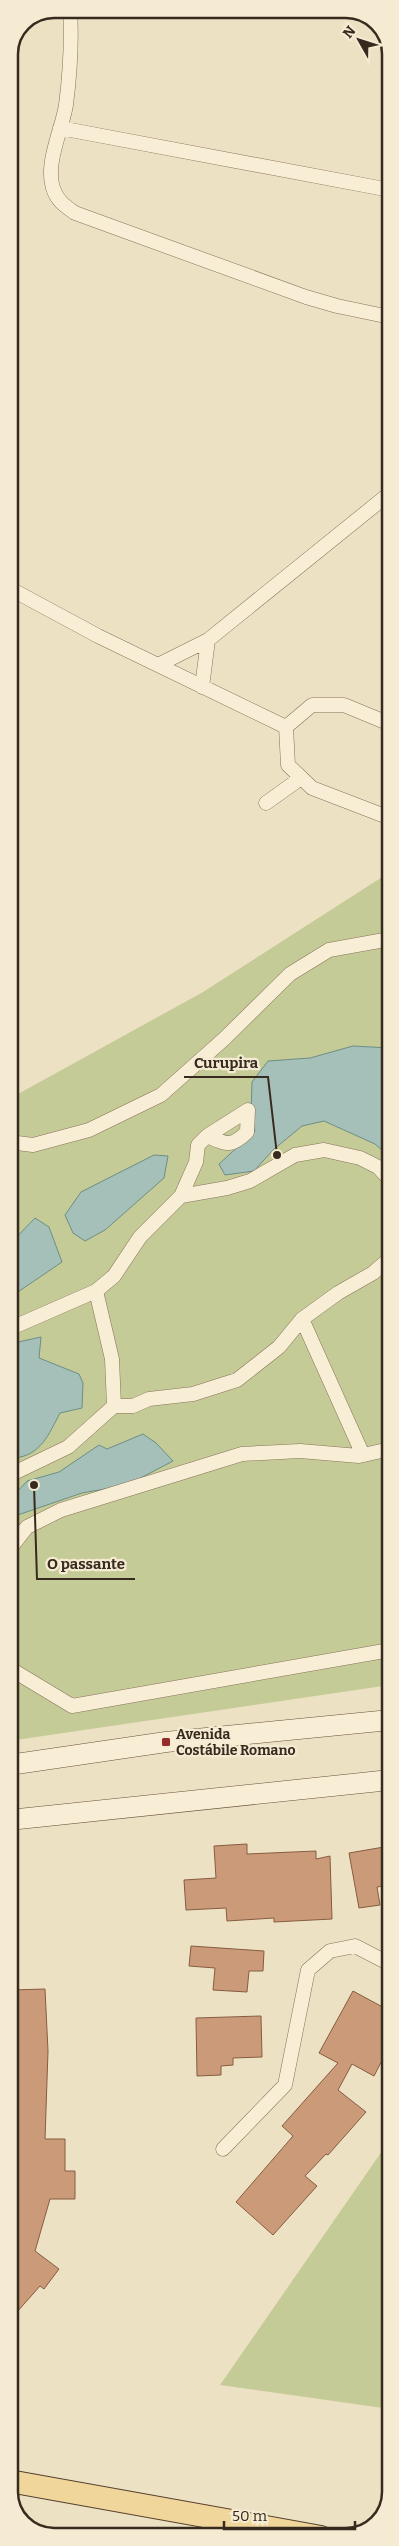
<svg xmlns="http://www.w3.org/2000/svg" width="399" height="2546" viewBox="0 0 399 2546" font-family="Bitter,serif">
<rect width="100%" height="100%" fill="#ede1c3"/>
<path fill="#c5cb97" d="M390 872V1685L9 1741V1099L203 992Z
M389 2141 390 2409 220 2385Z"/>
<path fill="#a5c0b8" stroke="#6c8e86" d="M353 1046 390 1048V1157L375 1144 324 1121 302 1126 273 1150 254 1171 225 1175 219 1164 255 1131 251 1115 252 1082 268 1061 310 1058Z
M154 1155 168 1156 164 1178 105 1230 85 1241 73 1233 65 1215 81 1192Z
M35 1218 49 1227 62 1262 9 1298V1245Z
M41 1337 39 1358 79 1374 83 1383 82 1408 60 1413C49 1434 41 1455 15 1458L9 1451V1344Z
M143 1434 156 1443 173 1461 127 1485 82 1493 9 1518V1501L27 1481 59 1472 99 1445 107 1449Z"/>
<path fill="#cb9b79" stroke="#865c40" d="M247 1844V1854L316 1851V1859L330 1856 332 1919 274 1922V1918L227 1921 226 1908 186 1910 184 1880 216 1878 214 1846Z
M384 1847 390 1885 377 1887 380 1905 359 1908 349 1853Z
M191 1946 264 1951 263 1971H249L247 1992 213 1990 215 1968 189 1966Z
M45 1989 48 2051 45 2139H65V2171H75V2199H50L35 2251 59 2269 44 2289 40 2286 9 2321V2236L16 2212V2167H14L13 2140H15V2106L12 2105 14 2050H17V2013H12V1990Z
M353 1991 390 2011V2045L374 2076 352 2064 338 2090 366 2112 328 2155 326 2154 305 2176 317 2186 273 2235 236 2202 293 2136 282 2126 338 2063 319 2053Z
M261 2016 262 2057 233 2058V2065L221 2066V2075L197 2076 196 2018Z"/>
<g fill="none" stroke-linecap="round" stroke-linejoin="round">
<defs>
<path id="street" d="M70 9C72 40 70 73 66 105 62 130 45 163 53 188 57 201 65 206 75 213L306 297 337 306 390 317
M60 128 390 190
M9 588 98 636 286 727
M158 665 208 640 390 493
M202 687 208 640
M286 727 288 765 312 788 390 818
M286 727 312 705H344L390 724
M266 803 301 778
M9 1142 33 1145 89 1130 161 1095 224 1039 290 974 329 950 390 939
M390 1180 378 1167 360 1158 324 1150 295 1155 250 1181 227 1188 181 1196 140 1237 114 1276 96 1291 112 1359 114 1406H133L149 1399 193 1394 237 1380 279 1347 302 1319 338 1293 373 1273 390 1258
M181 1196 196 1162 198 1145 207 1136 248 1110 247 1132C231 1148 226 1144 207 1136
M302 1319 363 1455
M9 1329 96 1291
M9 1479 16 1472 68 1447 114 1406
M9 1550 27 1527 61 1510 242 1454 300 1451 359 1456 390 1449
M9 1668 72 1706 390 1650
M223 2149 285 2085 308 1970 330 1951 355 1946 390 1964"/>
<path id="secondary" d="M9 1765 166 1742 390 1720
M9 1820 390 1780"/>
<path id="primary" d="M9 2481 321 2537"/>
</defs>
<use href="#street" stroke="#87725a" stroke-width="15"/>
<use href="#secondary" stroke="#69533d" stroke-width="21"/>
<use href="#primary" stroke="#55402e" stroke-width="24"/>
<use href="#street" stroke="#f8eed6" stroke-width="14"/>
<use href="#secondary" stroke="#f8eed6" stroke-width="20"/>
<use href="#primary" stroke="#f0d69b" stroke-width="22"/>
</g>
<rect fill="#952b2b" stroke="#f5ebd2" stroke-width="2" x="161" y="1737" width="10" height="10" rx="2.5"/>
<g text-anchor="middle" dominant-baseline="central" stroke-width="4.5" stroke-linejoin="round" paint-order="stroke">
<g font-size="14" font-weight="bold" fill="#372a1e" stroke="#f5ebd2" text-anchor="start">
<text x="176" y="1734">Avenida<tspan x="176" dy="16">Costábile Romano</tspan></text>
</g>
</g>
<path d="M0 0H399V2546H0ZM54 18H346A36 36 0 0 1 382 54V2492A36 36 0 0 1 346 2528H54A36 36 0 0 1 18 2492V54A36 36 0 0 1 54 18Z" fill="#f5ebd2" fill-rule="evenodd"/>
<path fill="none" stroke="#372a1e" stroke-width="2.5" d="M54 18H346A36 36 0 0 1 382 54V2492A36 36 0 0 1 346 2528H54A36 36 0 0 1 18 2492V54A36 36 0 0 1 54 18Z"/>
<path fill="none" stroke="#372a1e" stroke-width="2" d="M277 1155L268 1077H184M34 1485L37 1579H135"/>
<g fill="#372a1e" stroke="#f5ebd2" stroke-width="2">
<circle cx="277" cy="1155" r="5"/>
<circle cx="34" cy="1485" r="5"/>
</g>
<g font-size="15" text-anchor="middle" font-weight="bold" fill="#372a1e" stroke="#f5ebd2" stroke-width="4.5" stroke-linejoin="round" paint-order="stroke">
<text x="226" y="1068">Curupira</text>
<text x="86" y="1569">O passante</text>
</g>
<g transform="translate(359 40) rotate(309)" stroke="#f5ebd2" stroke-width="4" paint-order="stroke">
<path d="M0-4L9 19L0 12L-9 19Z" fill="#372a1e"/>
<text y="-8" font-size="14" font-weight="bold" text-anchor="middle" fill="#372a1e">N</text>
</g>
<path d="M224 2521v8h131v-8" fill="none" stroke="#372a1e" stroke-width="2.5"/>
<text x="232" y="2521" font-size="15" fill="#372a1e" stroke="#f5ebd2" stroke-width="4" paint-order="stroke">50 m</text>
</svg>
